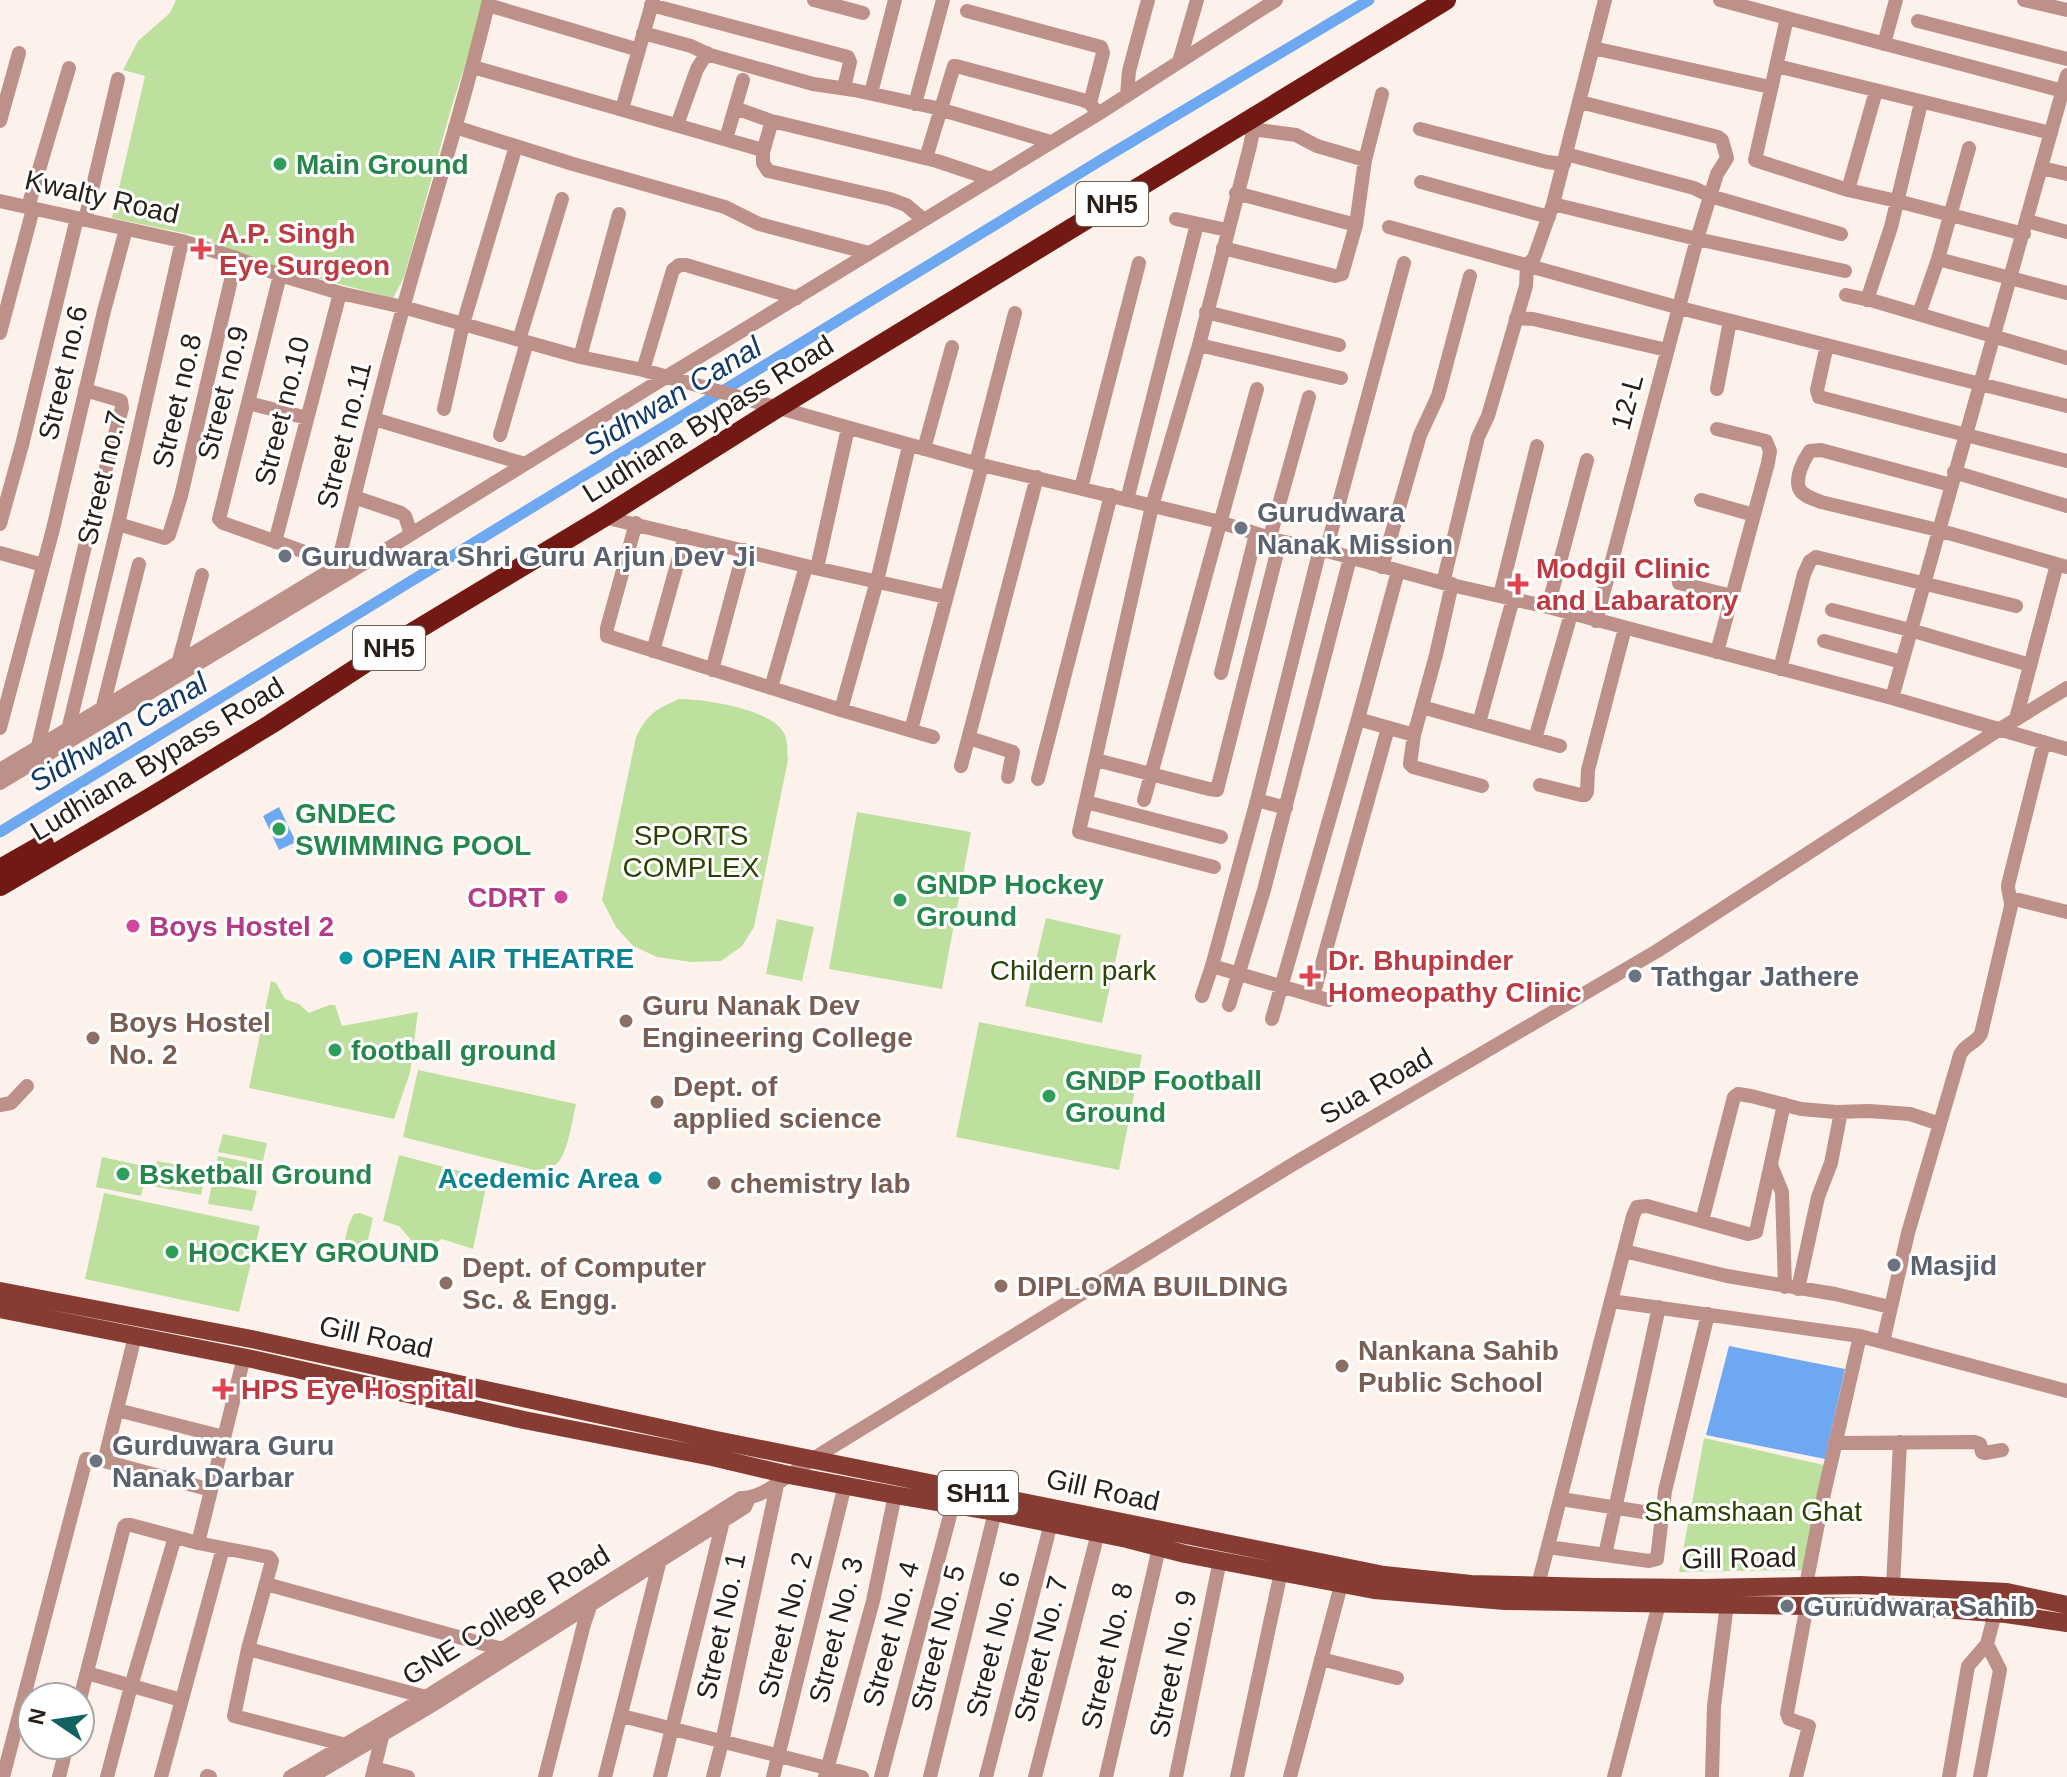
<svg xmlns="http://www.w3.org/2000/svg" width="2067" height="1777" viewBox="0 0 2067 1777" font-family="Arial,sans-serif">
<rect width="100%" height="100%" fill="#fdf2eb"/>
<path fill="#bee09e" d="M176 0H483L478 24 451 109 408 263 404 277 393 298 278 268 212 242V239L112 218 145 76 123 70 138 41 170 13Z
M679 699C704 699 774 709 785 735 788 742 787 753 788 760L754 927 742 946 721 961 691 962 657 957 633 946 616 927 602 900 636 737C649 712 655 710 679 699Z
M857 812 971 832 942 989 829 969Z
M1046 918 1121 935 1102 1023 1025 1006Z
M777 919 814 927 802 981 766 974Z
M271 981 276 983 285 999 299 1004 309 1013 329 1005H335L342 1026 418 1012 410 1073 394 1119 249 1088Z
M979 1022 1142 1055 1119 1170 956 1137Z
M418 1070 576 1104C572 1119 568 1158 554 1166 549 1169 540 1169 534 1170L403 1137Z
M223 1134 267 1143 263 1161 218 1152Z
M399 1155 467 1173 486 1187 473 1249 442 1239 424 1249 417 1247 399 1226 383 1221Z
M218 1156 262 1165 258 1185 213 1177Z
M102 1157 148 1167 141 1196 96 1187Z
M157 1161 206 1170 201 1195 151 1186Z
M212 1183 257 1191 252 1211 208 1204Z
M104 1193 260 1226 239 1312 85 1279Z
M360 1213 373 1218 366 1249 352 1259 345 1256C343 1242 347 1226 354 1214Z
M1704 1438 1824 1465 1802 1570 1679 1572Z"/>
<path fill="#6da8f1" d="M279 807 296 842 279 850 263 816Z
M1729 1346 1845 1369 1825 1459 1706 1435Z"/>
<g fill="none" stroke-linecap="round" stroke-linejoin="round">
<path stroke="#6da8f1" stroke-width="11" d="M0 832 1106 157 1369 0"/>
<path stroke="#bd918a" stroke-width="14" d="M814 0 863 13
M1720 0 1787 18
M2024 0 2067 10
M488 5 639 50
M651 5 848 57 850 62 844 88
M967 11 1101 47 1103 53 1090 103
M1918 21 2067 59
M643 33 691 46 710 55 813 84 854 90 932 107 1051 142
M1884 44 1896 0
M1593 48 1770 87
M1179 62 1197 0
M1777 66 2051 133
M473 67 759 149 763 152V163L768 171 890 199 906 205 924 220
M871 93 895 0
M1127 95 1129 71 1148 0
M1580 102 1718 137 1722 140 1727 158 1717 174 1697 239 1596 621
M915 104 943 0
M735 108 774 122
M622 109 653 0
M0 121 19 53
M677 125 697 69 707 53
M455 127 573 164 725 207 759 224 869 253
M1251 129 1296 135 1317 146 1365 160
M1420 129 1547 162 1564 164
M726 139 743 80
M763 152 771 124 776 122 937 161 991 179
M1566 154 1694 188 1710 196 1841 234
M926 158 954 66H956L1083 100 1090 103 1098 114
M2042 168 2067 174
M1421 182 1549 217
M1848 190 1876 91
M1236 193 1356 225
M0 201 182 241 236 258 280 275 340 293 403 307 580 357 643 370 982 465 1216 521 1280 541 1320 549 1443 583 1548 607 1892 698 2067 749
M1553 204 1605 0
M28 207 69 68
M1176 219 1227 230
M85 220 118 79
M2027 221 2067 232
M1389 227 1680 308 2067 406
M2024 234 1897 201 1848 190 1755 160 1787 18 2063 91
M1223 248 1335 276 1342 274 1356 225 1365 160 1382 94
M1938 259 2067 293
M280 275 219 519 223 523 319 557 339 559
M1846 295 1874 301 2067 358
M1867 300 1891 227 1921 103
M1206 312 1339 345
M1919 314 1938 259 1969 148
M1516 318 1533 319 1667 350
M0 333 33 209
M519 340 562 199
M1199 345 1341 378
M1827 345 1817 390 1819 397 2067 461
M580 357 619 214
M643 370 673 270 679 265H686L797 298
M1717 389 1730 321
M248 403 307 418
M444 409 463 324 516 146
M374 419 525 464
M1717 429 1766 441 1770 451 1768 463 1717 652
M500 435 527 342
M909 446 877 581 841 710 933 737
M924 449 952 347
M976 463 1015 313
M1954 472 2067 506
M1951 485 1821 450 1810 451C1804 459 1795 477 1799 488 1802 496 1814 499 1821 502L1938 530 2067 567
M1081 488 1139 263
M354 497 401 513 405 516 411 534
M1127 500 1197 224
M1701 500 1754 515
M604 517 806 566 946 597
M636 523 607 628V636L841 710
M0 524 22 445 77 218
M118 524 165 538 169 535 181 496 236 258
M1270 537 1309 397
M275 542 340 293
M1326 551 1404 263
M0 553 43 565
M1382 567 1420 435 1438 396 1470 276
M817 568 848 428
M345 575 339 559C360 474 380 389 404 305 432 203 465 103 489 0
M1443 583 1478 437 1488 416 1526 286 1527 266 1534 258 1553 204 1697 239 1845 271
M1679 583 1732 596
M1500 595 1537 446
M1548 607 1587 460
M1832 610 1910 630 2030 665
M1824 641 1902 662
M653 651 685 536
M179 660 202 575
M1780 669 1804 574 1810 561 1816 557 2016 606
M712 670 744 550
M1221 673 1256 534
M771 688 806 566
M1892 698 2067 75
M103 706 139 564
M1422 707 1560 746
M1358 719 1414 735 1436 655 1452 584
M2016 719 2057 564
M1479 723 1513 599
M69 726 118 524 182 241
M0 728 53 529 104 311 126 229
M911 730 982 465
M1414 735 1410 764 1413 767 1482 786
M969 738 1013 752 1008 777
M1535 739 1571 614
M38 746 84 550 122 408 121 401 119 400 85 390
M1096 760 1209 789 1217 790 1280 541
M961 766 1037 477
M0 770 341 564
M1038 779 1111 495
M0 783 345 575 666 377 1098 114 1276 0
M1540 785 1581 795H1585L1587 792 1588 770 1625 628
M1144 800 1257 389
M1257 800 1286 808
M1086 802 1221 837
M1214 867 1079 832 1152 506 1199 345 1250 146 1252 136 1249 121
M2011 898 2067 912
M1212 966 1328 1000
M1202 996 1212 966 1257 800 1320 549
M1313 996 1388 728
M1229 1005 1264 890 1350 558
M1272 1019 1358 719 1398 571
M0 1105 11 1103 27 1086
M1771 1165 1782 1192 1785 1287
M1702 1221 1734 1097 1738 1094 1751 1096 1801 1109 1836 1112 1869 1111 1910 1114 1940 1124
M1624 1251 1727 1276 1835 1294 1890 1307
M1798 1289 1818 1197 1831 1163 1841 1112
M1611 1301 1633 1216 1637 1207 1647 1206 1748 1234 1756 1232 1784 1104
M1883 1342 1908 1233 1960 1055C1966 1043 1974 1045 1981 1034L2011 906C2011 898 2008 893 2008 885L2044 742
M117 1410 224 1437
M1835 1443 1975 1442 1980 1444 1982 1452 1985 1453 2002 1450
M104 1461 211 1490
M1561 1499 1662 1515
M1548 1547 1649 1561 1657 1559 1665 1491 1708 1314
M223 1548 269 1557 272 1561 248 1649 234 1716 346 1745
M1605 1555 1659 1307
M266 1584 502 1649
M1538 1585 1611 1301 1860 1336
M1806 1585 1823 1498 1860 1336 2067 1391
M1893 1587 1900 1442
M248 1649 426 1697
M1321 1659 1397 1678
M87 1673 181 1700
M80 1699 124 1527 126 1525H131L198 1543 244 1357
M622 1716 862 1777
M374 1768 408 1777
M207 1776 210 1777
M3 1777 86 1459 104 1461 105 1458 135 1336
M59 1777 67 1745
M107 1777 131 1686 175 1537
M161 1777 223 1548 198 1543
M290 1777 426 1697 741 1498C761 1498 776 1484 791 1474 809 1461 827 1450 845 1439L1295 1163 1657 951 2000 729 2067 688
M311 1777 431 1706 745 1507 749 1498
M372 1777 383 1733
M545 1777 584 1624 591 1604
M605 1777 660 1560
M660 1777 723 1521
M713 1777 722 1742 777 1485
M773 1777 845 1485
M825 1777 873 1601 895 1495
M881 1777 953 1504
M930 1777 995 1512
M986 1777 1051 1523
M1035 1777 1098 1533
M1106 1777 1159 1548
M1176 1777 1220 1560
M1237 1777 1281 1572
M1290 1777 1341 1585
M1614 1777 1659 1604
M1712 1777 1714 1706 1727 1604
M1796 1777 1809 1726 1789 1719 1787 1713 1807 1605
M1949 1777 1968 1666 1987 1644 1995 1613
M1980 1777 2000 1670 1987 1644"/>
<path stroke="#873c33" stroke-width="18" d="M0 1291 256 1340 716 1440 1384 1575 1471 1584 1595 1587 1701 1588 1860 1585 2007 1592 2067 1605
M0 1309 252 1359 524 1420 712 1457 789 1475 895 1495 995 1512 1127 1539 1185 1554 1374 1590 1505 1601 1929 1608 2006 1614 2067 1623"/>
<path stroke="#711912" stroke-width="20" d="M0 869 44 844
M0 886 150 798 271 724 405 637 604 517 777 408 1446 0"/>
</g>
<g fill="#2e9e5b" stroke="#fff" stroke-width="3">
<circle cx="280" cy="164" r="8"/>
<circle cx="279" cy="829" r="8"/>
<circle cx="900" cy="900" r="8"/>
<circle cx="335" cy="1050" r="8"/>
<circle cx="1049" cy="1096" r="8"/>
<circle cx="123" cy="1174" r="8"/>
<circle cx="172" cy="1252" r="8"/>
</g>
<g fill="#e0444e" stroke="#fff" stroke-width="3">
<path d="M197 237h8v8h8v8h-8v8h-8v-8h-8v-8h8z"/>
<path d="M1514 572h8v8h8v8h-8v8h-8v-8h-8v-8h8z"/>
<path d="M1306 964h8v8h8v8h-8v8h-8v-8h-8v-8h8z"/>
<path d="M219 1377h8v8h8v8h-8v8h-8v-8h-8v-8h8z"/>
</g>
<g fill="#6b7280" stroke="#fff" stroke-width="3">
<circle cx="1241" cy="528" r="8"/>
<circle cx="285" cy="556" r="8"/>
<circle cx="1635" cy="976" r="8"/>
<circle cx="1894" cy="1265" r="8"/>
<circle cx="96" cy="1461" r="8"/>
<circle cx="1787" cy="1606" r="8"/>
</g>
<g fill="#d1479c" stroke="#fff" stroke-width="3">
<circle cx="561" cy="897" r="8"/>
<circle cx="133" cy="926" r="8"/>
</g>
<g fill="#0f9aa8" stroke="#fff" stroke-width="3">
<circle cx="346" cy="958" r="8"/>
<circle cx="655" cy="1178" r="8"/>
</g>
<g fill="#8d6e63" stroke="#fff" stroke-width="3">
<circle cx="626" cy="1021" r="8"/>
<circle cx="93" cy="1038" r="8"/>
<circle cx="657" cy="1102" r="8"/>
<circle cx="714" cy="1183" r="8"/>
<circle cx="446" cy="1283" r="8"/>
<circle cx="1001" cy="1286" r="8"/>
<circle cx="1342" cy="1366" r="8"/>
</g>
<g text-anchor="middle" dominant-baseline="central" stroke-width="6" stroke-linejoin="round" paint-order="stroke">
<g fill="#fff" stroke="#69635e" stroke-width="2">
<rect x="1076" y="182" width="72" height="44" rx="6"/>
<rect x="353" y="626" width="72" height="44" rx="6"/>
<rect x="938" y="1471" width="80" height="44" rx="6"/>
</g>
<g font-size="26" font-weight="bold" fill="#292019">
<text x="1112" y="204">NH5</text>
<text x="389" y="648">NH5</text>
<text x="978" y="1493">SH11</text>
</g>
<g font-size="28" font-weight="bold" fill="#27864d" stroke="#fff" text-anchor="start">
<text x="296" y="164">Main Ground</text>
<text x="295" y="813">GNDEC<tspan x="295" dy="32">SWIMMING POOL</tspan></text>
<text x="916" y="884">GNDP Hockey<tspan x="916" dy="32">Ground</tspan></text>
<text x="351" y="1050">football ground</text>
<text x="1065" y="1080">GNDP Football<tspan x="1065" dy="32">Ground</tspan></text>
<text x="139" y="1174">Bsketball Ground</text>
<text x="188" y="1252">HOCKEY GROUND</text>
</g>
<g font-size="28" fill="#292019" stroke="#fff">
<text transform="translate(102 197) rotate(13)">Kwalty Road</text>
<text transform="translate(63 373) rotate(-77)">Street no.6</text>
<text transform="translate(223 393) rotate(-76)">Street no.9</text>
<text transform="translate(177 401) rotate(-77)">Street no.8</text>
<text transform="translate(1627 402) rotate(-75)">12-L</text>
<text transform="translate(282 411) rotate(-76)">Street no.10</text>
<text transform="translate(708 419) rotate(-32)">Ludhiana Bypass Road</text>
<text transform="translate(344 435) rotate(-76)">Street no.11</text>
<text transform="translate(102 478) rotate(-77)">Street no.7</text>
<text transform="translate(157 759) rotate(-31)">Ludhiana Bypass Road</text>
<text transform="translate(1376 1086) rotate(-30)">Sua Road</text>
<text transform="translate(376 1337) rotate(12)">Gill Road</text>
<text transform="translate(1103 1490) rotate(12)">Gill Road</text>
<text transform="translate(1739 1558) rotate(-1)">Gill Road</text>
<text transform="translate(506 1615) rotate(-32)">GNE College Road</text>
<text transform="translate(785 1625) rotate(-76)">Street No. 2</text>
<text transform="translate(721 1626) rotate(-78)">Street No. 1</text>
<text transform="translate(836 1630) rotate(-76)">Street No. 3</text>
<text transform="translate(891 1634) rotate(-75)">Street No. 4</text>
<text transform="translate(938 1638) rotate(-76)">Street No. 5</text>
<text transform="translate(993 1644) rotate(-76)">Street No. 6</text>
<text transform="translate(1041 1649) rotate(-76)">Street No. 7</text>
<text transform="translate(1107 1656) rotate(-77)">Street No. 8</text>
<text transform="translate(1173 1664) rotate(-79)">Street No. 9</text>
</g>
<g font-size="28" font-weight="bold" fill="#be3a42" stroke="#fff" text-anchor="start">
<text x="219" y="233">A.P. Singh<tspan x="219" dy="32">Eye Surgeon</tspan></text>
<text x="1536" y="568">Modgil Clinic<tspan x="1536" dy="32">and Labaratory</tspan></text>
<text x="1328" y="960">Dr. Bhupinder<tspan x="1328" dy="32">Homeopathy Clinic</tspan></text>
<text x="241" y="1389">HPS Eye Hospital</text>
</g>
<g font-size="28" font-weight="bold" fill="#5b616d" stroke="#fff" text-anchor="start">
<text x="1257" y="512">Gurudwara<tspan x="1257" dy="32">Nanak Mission</tspan></text>
<text x="301" y="556">Gurudwara Shri Guru Arjun Dev Ji</text>
<text x="1651" y="976">Tathgar Jathere</text>
<text x="1910" y="1265">Masjid</text>
<text x="112" y="1445">Gurduwara Guru<tspan x="112" dy="32">Nanak Darbar</tspan></text>
<text x="1803" y="1606">Gurudwara Sahib</text>
</g>
<g font-size="28" fill="#2a4303" stroke="#fff">
<text x="691" y="835">SPORTS<tspan x="691" dy="32">COMPLEX</tspan></text>
<text x="1073" y="970">Childern park</text>
<text x="1753" y="1511">Shamshaan Ghat</text>
</g>
<g font-size="28" font-weight="bold" fill="#b23c85" stroke="#fff" text-anchor="end">
<text x="545" y="897">CDRT</text>
<text x="149" y="926" text-anchor="start">Boys Hostel 2</text>
</g>
<g font-size="28" font-weight="bold" fill="#0d838f" stroke="#fff" text-anchor="start">
<text x="362" y="958">OPEN AIR THEATRE</text>
<text x="639" y="1178" text-anchor="end">Acedemic Area</text>
</g>
<g font-size="28" font-weight="bold" fill="#785e54" stroke="#fff" text-anchor="start">
<text x="642" y="1005">Guru Nanak Dev<tspan x="642" dy="32">Engineering College</tspan></text>
<text x="109" y="1022">Boys Hostel<tspan x="109" dy="32">No. 2</tspan></text>
<text x="673" y="1086">Dept. of<tspan x="673" dy="32">applied science</tspan></text>
<text x="730" y="1183">chemistry lab</text>
<text x="462" y="1267">Dept. of Computer<tspan x="462" dy="32">Sc. &amp; Engg.</tspan></text>
<text x="1017" y="1286">DIPLOMA BUILDING</text>
<text x="1358" y="1350">Nankana Sahib<tspan x="1358" dy="32">Public School</tspan></text>
</g>
<g font-size="30" font-style="italic" fill="#123a68" stroke="#fff">
<text transform="translate(672 396) rotate(-31)">Sidhwan Canal</text>
<text transform="translate(118 732) rotate(-31)">Sidhwan Canal</text>
</g>
</g>
<g transform="translate(56 1721) rotate(283)"><circle r="38" fill="#ffffff" stroke="#a9a6a3" stroke-width="2"/>
<path d="M0-6L14 30L0 20L-14 30Z" fill="#116261"/>
<text y="-12" font-size="22" font-weight="bold" text-anchor="middle" fill="#292019">N</text>
</g>
</svg>
